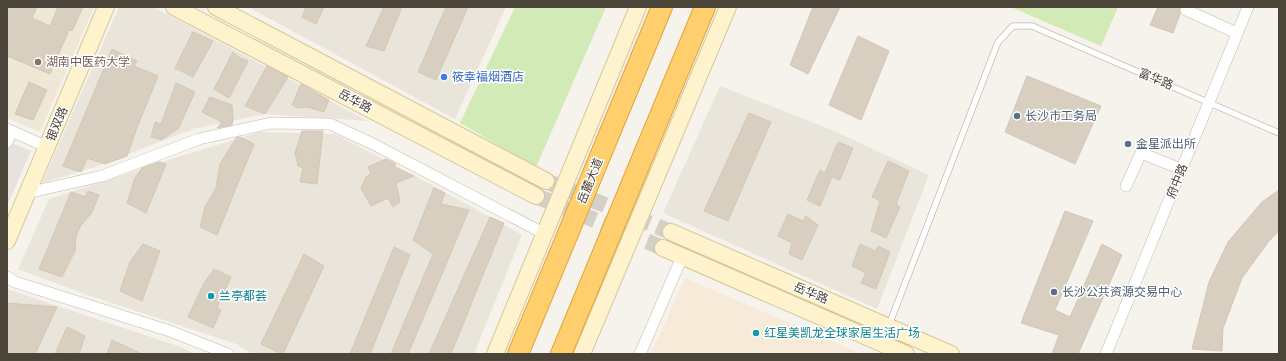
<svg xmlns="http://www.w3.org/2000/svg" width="1286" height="361" viewBox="0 0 1286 361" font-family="'Public Sans','Noto Sans SC',sans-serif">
<rect width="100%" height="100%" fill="#f6f3ec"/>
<path fill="#eae5da" d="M119 7H153L368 121 265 114 193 129 95 167 42 183Z
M248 7H506L455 119Z
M720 86 832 130 929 175 877 309 663 213Z
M260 132 335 134 421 179 522 235 474 354H252L236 344 85 294 18 269 49 199 171 159Z
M7 289 181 347 195 354H7Z"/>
<path fill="#f7ead8" d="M685 278 862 354H651Z"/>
<path fill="#e6e2dd" d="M7 141 31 151 7 206Z"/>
<path fill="#efe8d6" d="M7 7H94L40 132 7 118Z"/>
<path fill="#d2eab5" d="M515 7H606L536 167 460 123Z
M1011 7H1118L1101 46Z"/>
<path fill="#d8cfc1" stroke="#d3c7b4" d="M7 7H37L32 18 50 26 58 7H83L72 31 69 30 50 74 7 56Z
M306 7H324L316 24 302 17Z
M384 7H402L384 51 366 46Z
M446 7H468L436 80 418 72Z
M813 7H840L808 74 790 65Z
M1158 7H1180V14L1173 33 1150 25Z
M193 32 213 41 193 77 175 68Z
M858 36 889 51 861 120 829 105Z
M112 49 137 61 134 66 158 76 138 125 127 156 105 164 87 158 81 172 63 166Z
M233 52 240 58 248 61 229 98 214 89Z
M267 66 288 77 265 114 245 106Z
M1027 76 1101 106 1075 164 1005 132Z
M29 82 47 90 33 120 15 114Z
M176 83 195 92 178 129 161 140 151 137 155 122 161 124Z
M301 84 329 100 324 112 307 107 298 108 292 105Z
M210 97 232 105 233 120 232 125 217 128 222 122 202 112Z
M749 113 771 122 728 221 704 211Z
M302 131H323L317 184 300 182 303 168 298 166 295 153Z
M240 137 254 144 217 235 200 227 205 207 216 188 220 164 236 138Z
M838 142 853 148 840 180 832 177 820 206 807 200 820 170 825 173Z
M386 159 396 164 394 167 414 176 396 183 400 202 393 207 388 198 371 206 361 188 366 177 371 174 368 167Z
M888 161 909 171 896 204 900 207 886 238 871 231 880 201 872 197Z
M159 162 166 164 146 213 127 203 135 178 142 168Z
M434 188 445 193 441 204 469 210 408 354H391L433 254 413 240Z
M1279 190V231L1269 241 1242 278 1223 328 1222 351 1192 349 1209 282 1228 242 1262 202Z
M88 191 99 195 91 214 81 225 76 236 75 251 62 277 39 269 71 192 85 197Z
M1065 211 1093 221 1055 310 1070 317 1102 244 1122 255 1078 354H1052L1059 335 1021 323Z
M788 214 803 221 806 216 818 225 802 260 789 254 792 243 778 236Z
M490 217 504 223 451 354H429Z
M143 244 160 251 142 301 120 291 130 262Z
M860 244 875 251 878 246 890 252 876 289 861 283 866 273 852 266Z
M394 247 410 255 370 354H350Z
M304 254 324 266 283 354H281L261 344Z
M214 269 231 277 217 308 221 310 213 328 188 317 204 283Z
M7 303 57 307 35 354H7Z
M67 327 85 336 79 354H55Z
M112 340 142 354H107Z"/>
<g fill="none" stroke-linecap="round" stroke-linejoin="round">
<path stroke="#d4d0c8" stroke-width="16" stroke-dasharray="16 8" stroke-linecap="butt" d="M546 181 671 232
M536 196 663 248"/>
<defs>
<path id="lane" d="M889 325 998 42 1013 26H1032L1279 133"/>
<path id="street" d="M1186 10 1237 33
M7 129 47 147
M7 142 12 131
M1126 186 1141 153 1181 169
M27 193 102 176 199 139 271 123 330 124 373 144 545 234
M7 277 15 282 170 331 228 354
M640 354 682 257
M1106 354 1248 7"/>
<path id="secondary" d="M174 7 536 196
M216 7 546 181
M671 232 951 354
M7 241 106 7
M663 248 906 354
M495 354 638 7
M582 354 728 7"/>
<path id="highway" d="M518 354 662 7
M561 354 705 7"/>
</defs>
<use href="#lane" stroke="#c2bbae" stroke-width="7"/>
<use href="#street" stroke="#c2bbae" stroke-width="12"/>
<use href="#secondary" stroke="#d6c79b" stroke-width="18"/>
<use href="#highway" stroke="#e0a43c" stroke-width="22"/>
<use href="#lane" stroke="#fff" stroke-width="5.5"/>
<use href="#street" stroke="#fff" stroke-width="11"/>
<use href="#secondary" stroke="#fff3cd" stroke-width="16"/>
<use href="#highway" stroke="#ffcf6e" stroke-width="20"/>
</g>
<circle fill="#8d6e63" stroke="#fff" stroke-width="1.5" cx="38" cy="62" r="4"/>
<circle fill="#3f7fe0" stroke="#fff" stroke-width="1.5" cx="444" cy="77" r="4"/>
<g fill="#5c6f8a" stroke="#fff" stroke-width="1.5">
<circle cx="1017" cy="116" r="4"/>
<circle cx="1128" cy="144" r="4"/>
<circle cx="1054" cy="292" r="4"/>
</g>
<g fill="#0f9aa8" stroke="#fff" stroke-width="1.5">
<circle cx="211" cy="296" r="4"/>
<circle cx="756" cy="333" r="4"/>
</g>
<g text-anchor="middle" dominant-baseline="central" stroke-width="3" stroke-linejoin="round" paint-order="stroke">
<g font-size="12" fill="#785e54" stroke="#fff" text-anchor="start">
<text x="46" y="62">湖南中医药大学</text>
</g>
<g font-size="12" fill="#366cbe" stroke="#fff" text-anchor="start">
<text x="452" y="77">筱幸福烟酒店</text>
</g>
<g font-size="12" fill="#4b4439" stroke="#fff">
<text transform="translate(1156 79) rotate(23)">富华路</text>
<text transform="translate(355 101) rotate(28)">岳华路</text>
<text transform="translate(57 124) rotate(-67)">银双路</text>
<text transform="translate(590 181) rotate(-68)">岳麓大道</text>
<text transform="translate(1177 181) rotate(-68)">府中路</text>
<text transform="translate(811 293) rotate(23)">岳华路</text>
</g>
<g font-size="12" fill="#4e5e75" stroke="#fff" text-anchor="start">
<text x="1025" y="116">长沙市工务局</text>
<text x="1136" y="144">金星派出所</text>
<text x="1062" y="292">长沙公共资源交易中心</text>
</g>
<g font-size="12" fill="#0d838f" stroke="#fff" text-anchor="start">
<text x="219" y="296">兰亭都荟</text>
<text x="764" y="333">红星美凯龙全球家居生活广场</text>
</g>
</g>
<rect width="1286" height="361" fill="none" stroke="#4b4439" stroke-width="16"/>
</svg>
